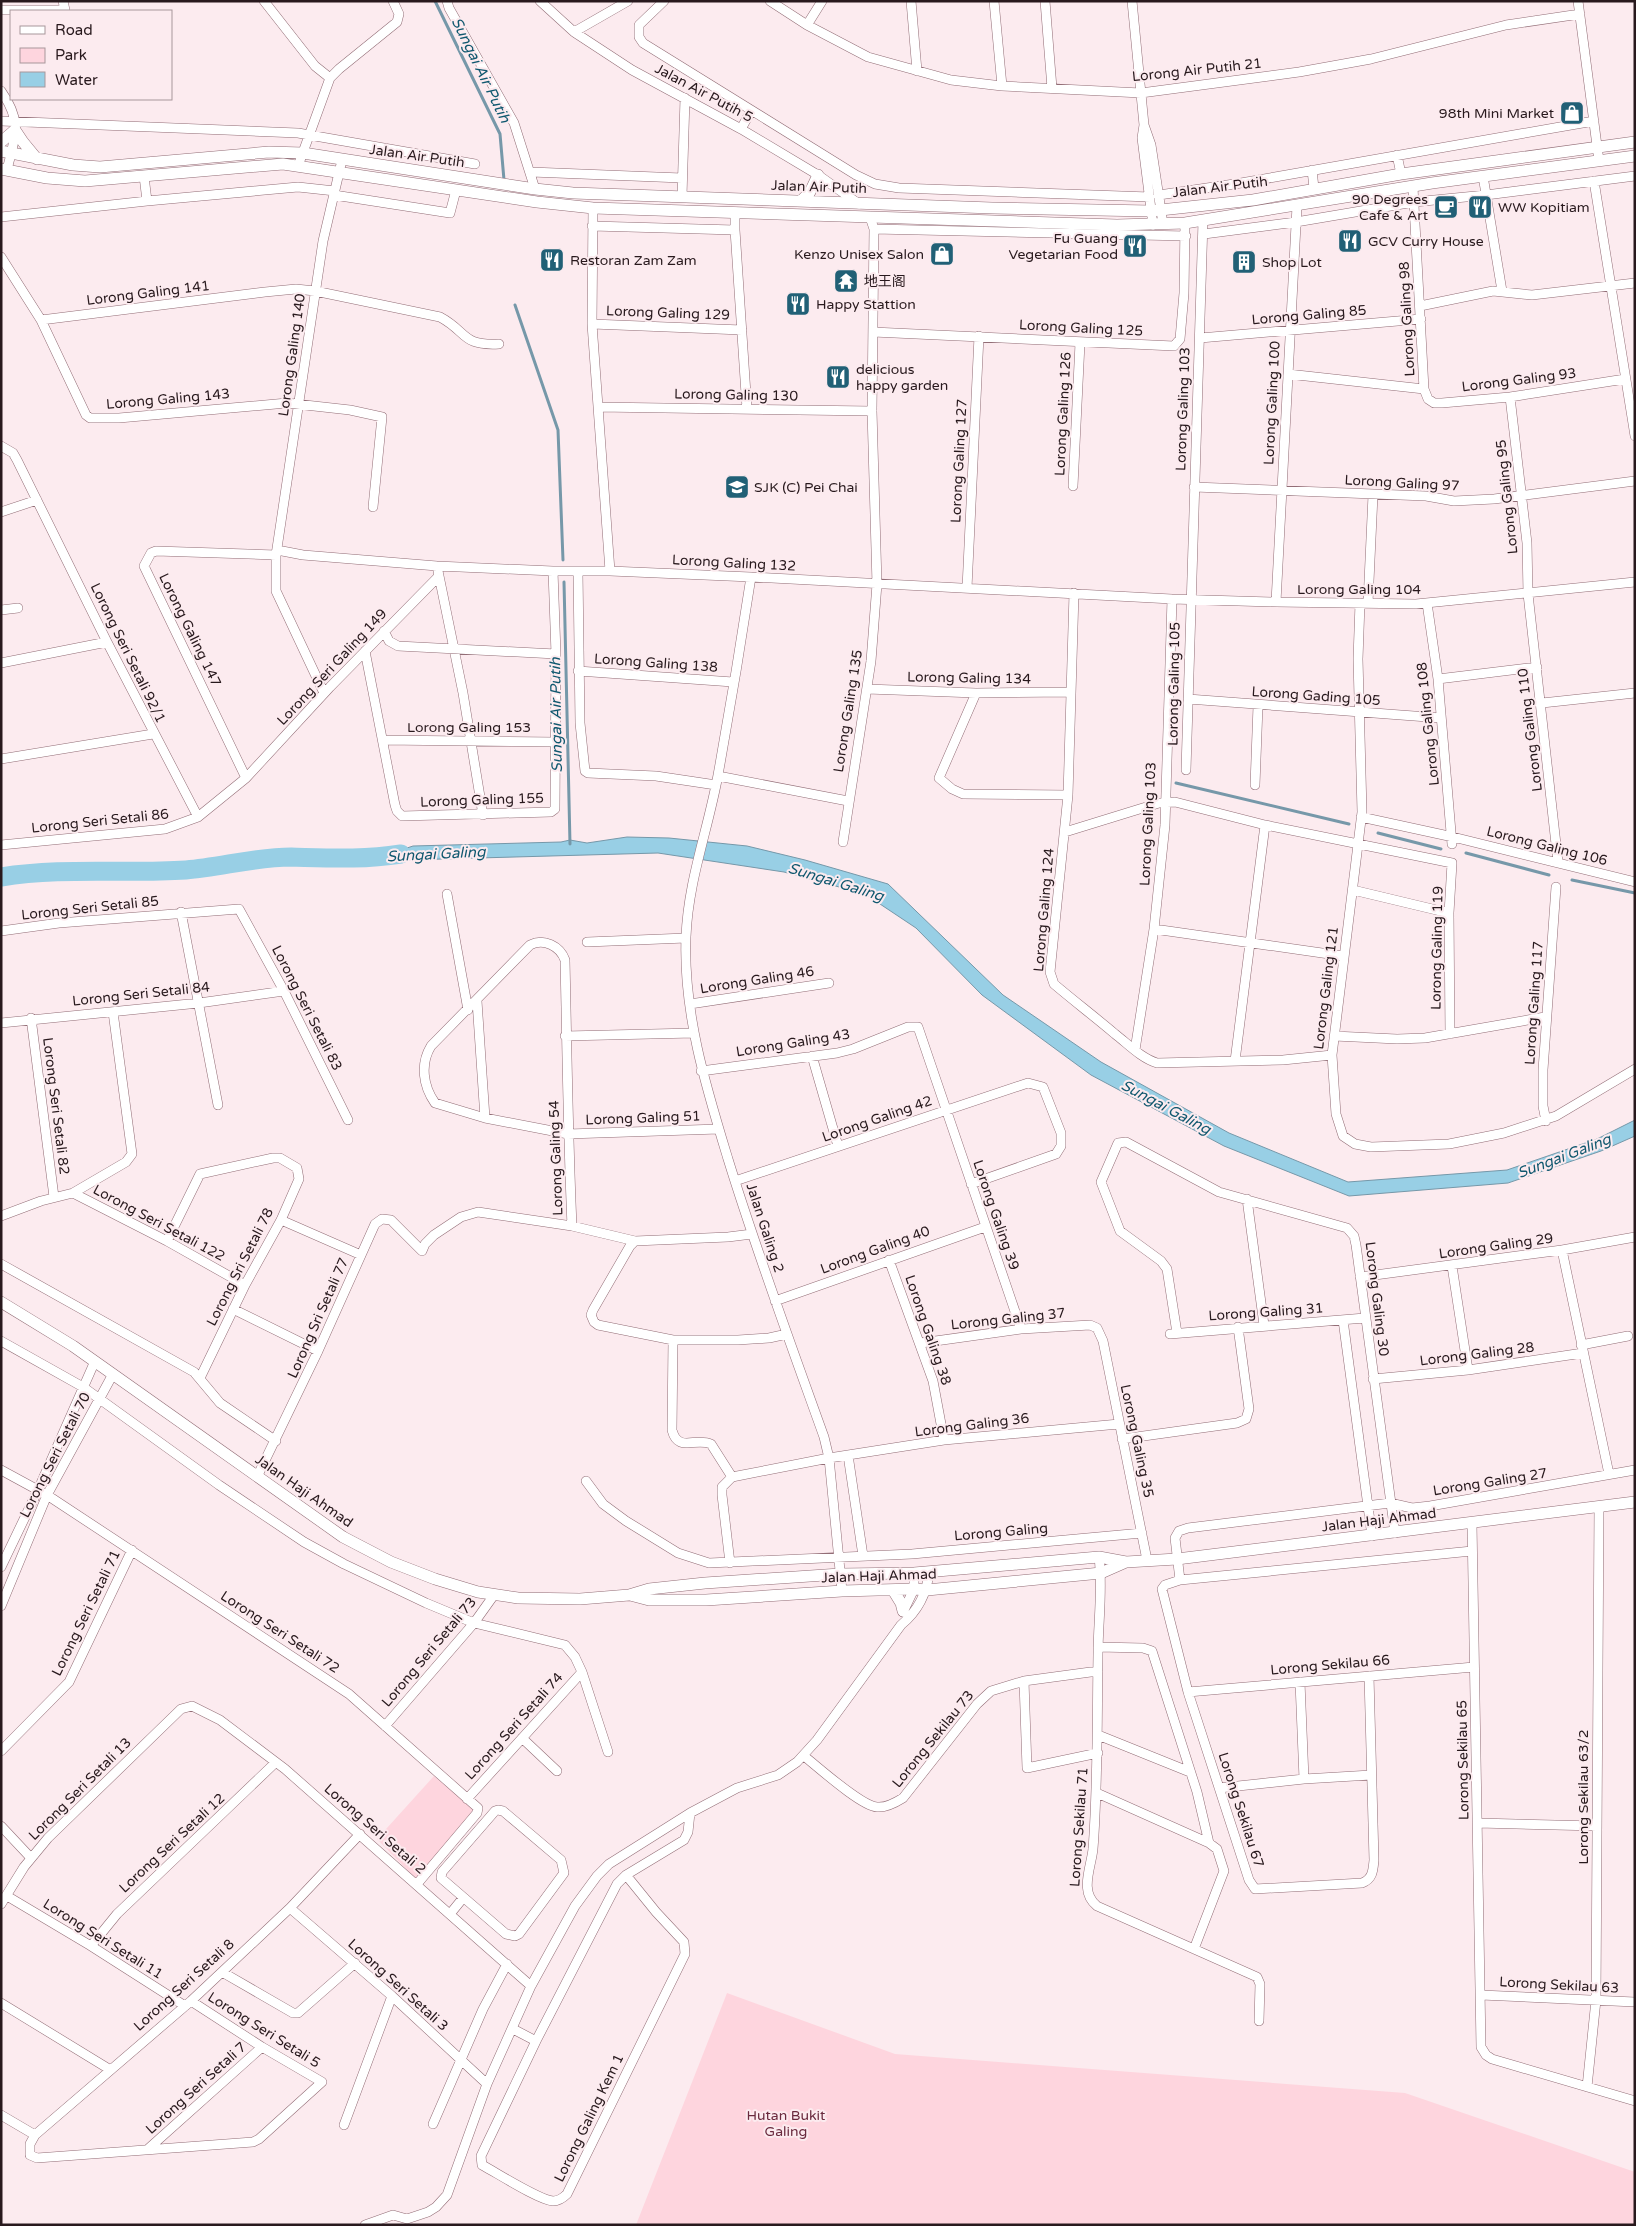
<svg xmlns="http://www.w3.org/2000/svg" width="1636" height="2226" viewBox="0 0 1636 2226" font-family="'Varela Round','Noto Sans SC',sans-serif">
<rect width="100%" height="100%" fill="#fcebef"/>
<path fill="#fed5de" d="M434 1776 475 1811 419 1882 377 1839Z
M727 1993 895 2054 1405 2093 1635 2172V2225H636Z"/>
<path fill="#98cfe5" stroke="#7698a9" d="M627 837 669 838 747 846 805 860 888 884 1003 995 1101 1062 1229 1133 1348 1182 1507 1170 1597 1139 1635 1120V1136L1601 1151 1508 1183 1349 1196 1224 1146 1091 1075 982 995 916 928 865 894 784 872 658 853 407 860 377 858 413 846 561 842 570 840 587 843Z"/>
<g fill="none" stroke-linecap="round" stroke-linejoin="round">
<path stroke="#7698a9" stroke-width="3" d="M435 1 500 134 504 180
M515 305 558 430 563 560
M564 582 570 844
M1176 783 1349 824
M1378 833 1441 849
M1466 853 1549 875
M1572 880 1635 893"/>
<path stroke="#98cfe5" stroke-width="19" d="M1 877C63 867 124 874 186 870 221 867 256 857 291 857 329 858 363 860 401 854"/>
<defs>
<path id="minor" d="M264 1 315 66 330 78
M447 1 449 8 514 123 535 189
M540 1 574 32 632 70 741 129 818 175 859 204
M664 1 639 25V37L643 43 856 175 875 184 899 188 1150 197
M770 1 807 25 868 57 951 80 1002 86 1141 93 1299 72 1371 59 1506 25 1580 14
M911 1 917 71
M994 1 1002 86
M1045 1 1052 88
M1132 1 1144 125 1142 138 1153 225
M1578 1 1599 161
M1 10H65L63 1
M807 25 822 1
M574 32 628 1
M1 91C23 122 15 136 7 170
M1 121 298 133 475 164
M1144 125 1151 145 1163 224
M741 129 751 111
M1397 155 1401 174
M298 166 330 78 339 69 397 22 399 14 393 1
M1312 170 1314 188
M531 172 682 178
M144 176 147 201
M1483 176 1502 291
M1594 181 1635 436
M1413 187 1424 389 1428 399 1434 403H1442L1510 397 1625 379
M334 195 450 213 456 190
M1159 195 1241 183 1594 121
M682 196 685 98
M593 208 592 324 610 571
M735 212V230L747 409
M1 217 147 201 298 187 335 191
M592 226 735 230
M874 229 1186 236
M1204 234 1296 222 1414 202 1486 195 1635 176
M1 257 41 320 86 415 90 418H119L287 403 350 410 382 417 373 507
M1420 306 1493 291 1532 295 1635 283
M41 320 265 292 296 289 315 291 440 317C468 332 461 346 499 344
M592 324 742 330
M873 332 1174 346 1180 339 1184 293 1185 223
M1200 338 1421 319
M1288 374 1424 389
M1510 397 1527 543 1528 594 1558 862
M598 407 872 411
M1 446 13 453 17 460 107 642 198 817
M1073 486 1080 343
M1194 487 1426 496 1454 501 1494 499 1635 481
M1 512 37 500
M277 550 303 555 437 566 553 571H610L751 577 1172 599 1276 602 1416 604 1635 582
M438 571 463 693 483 815
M578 572 580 723 585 771 588 773 656 776 716 785
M751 577C741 643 730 709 718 775 708 830 688 881 686 937 683 1013 706 1087 728 1159 757 1253 791 1345 824 1437L829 1458 842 1591
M967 588 979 336
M1074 593 1068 795 1050 972 1054 984C1074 1001 1095 1017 1115 1034 1128 1044 1141 1058 1157 1063L1283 1060 1332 1055
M1276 602 1297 206
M1360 603 1358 659 1362 812 1332 1055 1336 1114 1343 1136 1355 1144 1371 1147 1449 1144 1504 1133 1556 1116 1635 1069
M1368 603 1373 495
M1427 603 1438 679 1452 844
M1 610 18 608
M384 631 389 641 398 646 556 654
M365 651 395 805 397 811 402 816 551 812 555 809 556 654 553 571
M1 663 107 642
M578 671 733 682
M1438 679 1537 667
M867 689 976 693 1071 692
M324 693 276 591V555L323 241 342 160
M976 693 939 778 952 789 963 794 1068 795
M1188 699 1441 718
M1542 703 1635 693
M383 740 556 742
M1 759 153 734
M1186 770 1203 221
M718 776 848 801
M246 778 144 566 151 553 156 551 276 555
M1255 785 1258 706
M1361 817 1453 837 1635 882
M1065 832 1159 803 1175 802 1265 825 1452 863 1449 913 1450 1034
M843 842 871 661 877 584 872 411 874 229 870 217
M1 845 165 829 198 817 246 778 330 687 439 576
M1353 890 1449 913
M447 894 468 1010
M181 912 218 1105
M1154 929 1343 956
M1 931 59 923 239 909 284 991 348 1120
M587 942 686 938
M477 1001 485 1118
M690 1004 829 983
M31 1018 54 1197
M1 1023 199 1003 284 991
M565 1036 694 1033
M1334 1036 1397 1039 1425 1038 1545 1017
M1135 1050 1154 929 1165 825 1172 599
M812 1056 838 1146
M1235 1061 1265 825
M701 1071 837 1053 853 1049 908 1027H918L1021 1329
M1546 1121 1543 1106V1070L1556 887
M735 1181 1028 1083 1043 1087 1061 1133V1146L1056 1154 971 1184
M73 1193 126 1162 132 1154 113 1012
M1247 1199 1264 1325
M1 1216 41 1201 73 1193 167 1241 245 1285
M281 1220 361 1255
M572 1226C568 1137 567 1049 565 960 560 946 544 938 530 945L431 1046C420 1064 423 1086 435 1103L485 1118 568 1134 719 1129
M167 1241 200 1174 273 1158H280L297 1168 299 1179 281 1220 245 1285 200 1378
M635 1241 630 1246 593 1310 591 1315 594 1322 598 1325 673 1340H738L769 1338 787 1334
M1562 1250 1609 1474
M889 1260 933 1381 944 1440
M1 1264 194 1372 220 1403 276 1441
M1452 1266 1468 1370
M1360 1277 1562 1250 1635 1237
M775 1301 985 1227
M233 1309 318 1351
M1343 1320 1372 1536
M1177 1333 1167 1269 1161 1261 1120 1231 1101 1182 1118 1143 1126 1142 1219 1192 1347 1228 1354 1236 1356 1245 1395 1533
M1170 1334 1365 1318
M673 1340 672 1430C678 1453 695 1437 711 1444L732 1477
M1 1341 83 1387 219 1485 304 1542 344 1564 426 1603 474 1623 565 1645 575 1657 582 1672 608 1752
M921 1343 1021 1329 1090 1325 1097 1328 1103 1341 1147 1560
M1581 1345 1628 1336
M1373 1379 1468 1370 1583 1353
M1122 1439 1237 1423 1246 1419 1249 1409 1238 1327
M848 1455 863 1556
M1 1470 47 1495 349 1694 478 1808 477 1813 417 1884
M257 1477 318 1351 375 1224 382 1219 391 1220 422 1251 425 1244 434 1235 461 1217 478 1212 572 1226 635 1241 728 1237 752 1234
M586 1481 603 1504 626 1521 678 1553 709 1563 912 1554 1142 1533
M1472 1524 1481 2047 1486 2055 1492 2059 1635 2101
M1099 1557C1103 1589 1098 1623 1098 1655 1097 1720 1098 1785 1093 1849 1091 1868 1079 1892 1097 1906L1257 1977 1260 1984 1259 2021
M730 1563 722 1495V1487L732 1477 829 1458 944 1440 1119 1424
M1 1567 38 1490 95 1361
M1180 1580 1175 1538 1179 1531 1188 1528 1390 1503 1412 1508 1430 1506 1635 1470
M1 1606 47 1495 113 1374
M903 1612 914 1589V1573
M1098 1647 1143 1648 1152 1651 1197 1792 1209 1843
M1369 1676 1374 1860C1373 1870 1373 1879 1362 1883L1255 1889 1249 1880 1188 1692 1162 1589 1165 1585 1180 1580 1472 1551
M1024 1681 1027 1768 1098 1753
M1300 1682 1304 1779
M1188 1692 1474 1667
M385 1726 474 1623 494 1595
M1098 1735 1190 1772
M522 1738 557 1771
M1 1751 69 1682 132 1550
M804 1756C818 1767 861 1806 877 1807 886 1808 895 1803 903 1798L977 1704 991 1691 1024 1681 1098 1671
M1219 1788 1304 1779 1371 1775
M1097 1793 1209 1843 1217 1849 1224 1871 1194 1949
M467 1799 582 1672
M498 1810 503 1811 561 1860 564 1873 519 1934 515 1936 506 1934 441 1878 442 1872 495 1811Z
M1478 1823 1597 1826
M1 1826 31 1858
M626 1875 656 1912 684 1942 685 1954 567 2194C563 2198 559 2201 553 2201 539 2200 497 2173 482 2165L481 2156 536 2041 617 1884 626 1875 684 1840 688 1832 690 1813
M7 1896 91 1946 185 2006
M1 1904 24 1867 48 1838 181 1709 192 1706 220 1720 285 1769 531 1986
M290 1908 392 1996 487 2084
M450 1914 463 1898
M91 1946 117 1914 275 1763
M222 1972 293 2013H298L355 1963
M1481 1995 1635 2002
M191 2001 262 2047 322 2082 259 2139 253 2142 37 2158 30 2155V2144L35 2135 191 2001 290 1908 360 1834
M1 2003 109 2069
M513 2029 536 2041
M1587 2087 1596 2000 1599 1507
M1 2115 35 2135
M433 2124 483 2009 507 1964
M344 2125 392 1996
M148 2149 262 2047
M365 2225 393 2215 407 2219 428 2212 436 2207 447 2195 487 2084 531 1986 575 1906 597 1876 609 1864 690 1813 737 1788 778 1775 797 1762 817 1740 901 1625C918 1611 927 1593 929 1572"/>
<path id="tertiary" d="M1 142 15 130 23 142 37 159
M1 151 73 165 100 167 269 152 303 153 535 189 573 193 992 208 1151 211 1253 200 1401 174 1635 142
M1 169 47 178 85 181 283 164 537 202 593 208 1117 225 1185 223 1432 183 1635 156
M801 201 810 192 818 175
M1 1302 73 1346 343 1537 391 1562 435 1579 478 1592 518 1598 580 1599 629 1595 649 1589 705 1583 840 1574 914 1573 1099 1557 1126 1562 1177 1559 1635 1502
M893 1590 901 1603 903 1611
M630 1595 649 1600H706L842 1591 914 1589 927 1590 1101 1573 1126 1562"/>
</defs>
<use href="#minor" stroke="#926d76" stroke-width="10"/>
<use href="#tertiary" stroke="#926d76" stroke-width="12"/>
<use href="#minor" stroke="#fff" stroke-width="9"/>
<use href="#tertiary" stroke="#fff" stroke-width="11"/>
</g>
<defs>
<symbol id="shop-square" viewBox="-11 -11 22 22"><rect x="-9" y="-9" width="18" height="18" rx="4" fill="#216076" stroke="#fcebef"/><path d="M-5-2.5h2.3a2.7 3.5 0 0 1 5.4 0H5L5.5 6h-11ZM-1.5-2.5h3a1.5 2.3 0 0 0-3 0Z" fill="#fff"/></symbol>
<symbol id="cafe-square" viewBox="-11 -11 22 22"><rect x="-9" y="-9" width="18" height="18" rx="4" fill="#216076" stroke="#fcebef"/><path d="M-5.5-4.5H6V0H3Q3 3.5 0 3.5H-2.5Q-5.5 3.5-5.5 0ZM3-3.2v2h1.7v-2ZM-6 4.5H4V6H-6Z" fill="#fff"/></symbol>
<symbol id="restaurant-square" viewBox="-11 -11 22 22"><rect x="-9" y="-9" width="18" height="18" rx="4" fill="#216076" stroke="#fcebef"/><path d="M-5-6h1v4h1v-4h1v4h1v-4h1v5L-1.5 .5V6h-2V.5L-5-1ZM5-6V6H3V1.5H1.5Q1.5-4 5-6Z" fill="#fff"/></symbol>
<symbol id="building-square" viewBox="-11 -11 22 22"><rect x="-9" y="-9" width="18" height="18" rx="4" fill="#216076" stroke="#fcebef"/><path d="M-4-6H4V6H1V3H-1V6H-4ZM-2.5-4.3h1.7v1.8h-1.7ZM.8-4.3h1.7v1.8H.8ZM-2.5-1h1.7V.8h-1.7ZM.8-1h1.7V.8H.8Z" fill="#fff"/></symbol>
<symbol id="temple-square" viewBox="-11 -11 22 22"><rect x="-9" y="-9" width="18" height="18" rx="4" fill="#216076" stroke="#fcebef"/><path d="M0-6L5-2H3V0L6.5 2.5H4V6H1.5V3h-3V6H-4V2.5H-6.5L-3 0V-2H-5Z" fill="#fff"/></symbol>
<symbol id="school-square" viewBox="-11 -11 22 22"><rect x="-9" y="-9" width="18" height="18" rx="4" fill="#216076" stroke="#fcebef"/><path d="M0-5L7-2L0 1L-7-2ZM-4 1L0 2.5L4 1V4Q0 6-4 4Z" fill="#fff"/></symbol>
</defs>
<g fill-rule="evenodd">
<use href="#shop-square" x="1558" y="99" width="28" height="28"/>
<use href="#cafe-square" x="1432" y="193" width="28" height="28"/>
<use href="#restaurant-square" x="1466" y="193" width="28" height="28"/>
<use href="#restaurant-square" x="1336" y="227" width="28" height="28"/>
<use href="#restaurant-square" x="1121" y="232" width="28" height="28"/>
<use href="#shop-square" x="928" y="240" width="28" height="28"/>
<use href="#restaurant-square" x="538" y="246" width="28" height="28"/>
<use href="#building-square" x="1230" y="248" width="28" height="28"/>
<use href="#temple-square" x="832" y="267" width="28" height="28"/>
<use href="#restaurant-square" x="784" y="290" width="28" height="28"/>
<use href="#restaurant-square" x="824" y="363" width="28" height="28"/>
<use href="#school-square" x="723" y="473" width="28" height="28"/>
</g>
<g text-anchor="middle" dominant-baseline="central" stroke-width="4" stroke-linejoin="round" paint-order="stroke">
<g font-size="14" fill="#28191d" stroke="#fcebef">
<text transform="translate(1197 70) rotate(-6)">Lorong Air Putih 21</text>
<text transform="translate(704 93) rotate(28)">Jalan Air Putih 5</text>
<text transform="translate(417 156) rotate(8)">Jalan Air Putih</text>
<text transform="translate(819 187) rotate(2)">Jalan Air Putih</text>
<text transform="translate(1220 187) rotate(-7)">Jalan Air Putih</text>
<text transform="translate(148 293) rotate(-7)">Lorong Galing 141</text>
<text transform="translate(668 313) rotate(2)">Lorong Galing 129</text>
<text transform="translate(1309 315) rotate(-5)">Lorong Galing 85</text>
<text transform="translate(1407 319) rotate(-93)">Lorong Galing 98</text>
<text transform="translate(1081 328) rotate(3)">Lorong Galing 125</text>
<text transform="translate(292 355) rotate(-82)">Lorong Galing 140</text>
<text transform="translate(1519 380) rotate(-7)">Lorong Galing 93</text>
<text transform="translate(736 395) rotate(1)">Lorong Galing 130</text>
<text transform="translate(168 399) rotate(-5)">Lorong Galing 143</text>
<text transform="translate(1272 403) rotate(-87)">Lorong Galing 100</text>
<text transform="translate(1183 409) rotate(-88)">Lorong Galing 103</text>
<text transform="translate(1063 414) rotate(-87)">Lorong Galing 126</text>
<text transform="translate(959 461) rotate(-87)">Lorong Galing 127</text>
<text transform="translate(1402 483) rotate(3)">Lorong Galing 97</text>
<text transform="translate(1507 497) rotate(-96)">Lorong Galing 95</text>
<text transform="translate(734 563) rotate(3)">Lorong Galing 132</text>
<text x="1359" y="589">Lorong Galing 104</text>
<text transform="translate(190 630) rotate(64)">Lorong Galing 147</text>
<text transform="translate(128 653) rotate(64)">Lorong Seri Setali 92/1</text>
<text transform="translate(656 663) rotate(4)">Lorong Galing 138</text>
<text transform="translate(332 667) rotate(-47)">Lorong Seri Galing 149</text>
<text transform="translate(969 678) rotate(1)">Lorong Galing 134</text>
<text transform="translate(1174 684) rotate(-89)">Lorong Galing 105</text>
<text transform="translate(1316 696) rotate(4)">Lorong Gading 105</text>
<text transform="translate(848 711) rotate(-81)">Lorong Galing 135</text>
<text transform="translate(1428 724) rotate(-96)">Lorong Galing 108</text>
<text x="469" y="727">Lorong Galing 153</text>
<text transform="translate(1530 730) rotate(-97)">Lorong Galing 110</text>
<text transform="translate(482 800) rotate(-2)">Lorong Galing 155</text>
<text transform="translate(100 821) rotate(-6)">Lorong Seri Setali 86</text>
<text transform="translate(1148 824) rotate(-87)">Lorong Galing 103</text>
<text transform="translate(1547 846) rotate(14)">Lorong Galing 106</text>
<text transform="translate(90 908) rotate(-6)">Lorong Seri Setali 85</text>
<text transform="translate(1044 910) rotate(-85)">Lorong Galing 124</text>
<text transform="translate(1437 948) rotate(-89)">Lorong Galing 119</text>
<text transform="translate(757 980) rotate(-9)">Lorong Galing 46</text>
<text transform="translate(1326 988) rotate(-83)">Lorong Galing 121</text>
<text transform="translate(141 994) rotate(-6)">Lorong Seri Setali 84</text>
<text transform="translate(1534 1003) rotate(-86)">Lorong Galing 117</text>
<text transform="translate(307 1008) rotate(63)">Lorong Seri Setali 83</text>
<text transform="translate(793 1043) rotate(-9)">Lorong Galing 43</text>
<text transform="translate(56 1106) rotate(83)">Lorong Seri Setali 82</text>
<text transform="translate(643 1118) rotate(-2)">Lorong Galing 51</text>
<text transform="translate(877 1119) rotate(-19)">Lorong Galing 42</text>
<text transform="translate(556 1158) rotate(-92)">Lorong Galing 54</text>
<text transform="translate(996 1215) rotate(71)">Lorong Galing 39</text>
<text transform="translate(159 1223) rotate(28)">Lorong Seri Setali 122</text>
<text transform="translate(765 1228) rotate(72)">Jalan Galing 2</text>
<text transform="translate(1496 1246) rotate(-8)">Lorong Galing 29</text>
<text transform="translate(875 1250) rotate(-20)">Lorong Galing 40</text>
<text transform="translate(240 1267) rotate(-63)">Lorong Sri Setali 78</text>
<text transform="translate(1377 1299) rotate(83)">Lorong Galing 30</text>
<text transform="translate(1266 1312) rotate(-4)">Lorong Galing 31</text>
<text transform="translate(318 1318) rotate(-66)">Lorong Sri Setali 77</text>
<text transform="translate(1008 1319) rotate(-6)">Lorong Galing 37</text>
<text transform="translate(928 1330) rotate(71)">Lorong Galing 38</text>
<text transform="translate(1477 1354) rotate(-7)">Lorong Galing 28</text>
<text transform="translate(972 1425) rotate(-7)">Lorong Galing 36</text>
<text transform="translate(1137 1441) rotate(78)">Lorong Galing 35</text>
<text transform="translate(55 1455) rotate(-63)">Lorong Seri Setali 70</text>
<text transform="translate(1490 1482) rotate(-9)">Lorong Galing 27</text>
<text transform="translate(304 1491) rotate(35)">Jalan Haji Ahmad</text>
<text transform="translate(1379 1520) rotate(-7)">Jalan Haji Ahmad</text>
<text transform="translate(1001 1532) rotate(-5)">Lorong Galing</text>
<text transform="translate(879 1576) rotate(-2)">Jalan Haji Ahmad</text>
<text transform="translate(86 1613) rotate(-64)">Lorong Seri Setali 71</text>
<text transform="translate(280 1632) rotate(33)">Lorong Seri Setali 72</text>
<text transform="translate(429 1652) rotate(-50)">Lorong Seri Setali 73</text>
<text transform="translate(1330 1665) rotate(-5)">Lorong Sekilau 66</text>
<text transform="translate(514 1726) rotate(-48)">Lorong Seri Setali 74</text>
<text transform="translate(933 1739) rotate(-51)">Lorong Sekilau 73</text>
<text transform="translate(1463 1760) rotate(-91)">Lorong Sekilau 65</text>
<text transform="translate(80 1789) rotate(-45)">Lorong Seri Setali 13</text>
<text transform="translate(1583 1797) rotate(-90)">Lorong Sekilau 63/2</text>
<text transform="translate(1241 1810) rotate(72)">Lorong Sekilau 67</text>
<text transform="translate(1079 1827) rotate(-86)">Lorong Sekilau 71</text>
<text transform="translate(375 1829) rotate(41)">Lorong Seri Setali 2</text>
<text transform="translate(172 1843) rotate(-43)">Lorong Seri Setali 12</text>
<text transform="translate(103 1939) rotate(32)">Lorong Seri Setali 11</text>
<text transform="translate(184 1985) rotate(-42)">Lorong Seri Setali 8</text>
<text transform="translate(398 1985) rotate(42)">Lorong Seri Setali 3</text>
<text transform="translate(1559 1985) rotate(3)">Lorong Sekilau 63</text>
<text transform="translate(264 2030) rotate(32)">Lorong Seri Setali 5</text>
<text transform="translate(196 2088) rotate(-42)">Lorong Seri Setali 7</text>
<text transform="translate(589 2118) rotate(-64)">Lorong Galing Kem 1</text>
</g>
<g font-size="14" fill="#28191d" stroke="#fcebef" text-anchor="start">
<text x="1554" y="113" text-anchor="end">98th Mini Market</text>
<text x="1428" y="199" text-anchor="end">90 Degrees<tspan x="1428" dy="16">Cafe &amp; Art</tspan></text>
<text x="1498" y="207">WW Kopitiam</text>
<text x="1118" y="238" text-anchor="end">Fu Guang<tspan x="1118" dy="16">Vegetarian Food</tspan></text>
<text x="1368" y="241">GCV Curry House</text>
<text x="924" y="254" text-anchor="end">Kenzo Unisex Salon</text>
<text x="570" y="260">Restoran Zam Zam</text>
<text x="1262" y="262">Shop Lot</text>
<text x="864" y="281">地王阁</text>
<text x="816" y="304">Happy Stattion</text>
<text x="856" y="369">delicious<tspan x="856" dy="16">happy garden</tspan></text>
<text x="754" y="487">SJK (C) Pei Chai</text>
</g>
<g font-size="14" fill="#6a2a3e" stroke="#fcebef">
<text x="786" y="2115">Hutan Bukit<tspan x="786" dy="16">Galing</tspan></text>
</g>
<g font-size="15" font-style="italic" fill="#10586f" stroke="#fcebef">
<text transform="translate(481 70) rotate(64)">Sungai Air Putih</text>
<text transform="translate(556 715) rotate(-91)">Sungai Air Putih</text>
<text transform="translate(436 854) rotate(-3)">Sungai Galing</text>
<text transform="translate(836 882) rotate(17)">Sungai Galing</text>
<text transform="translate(1166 1107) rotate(28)">Sungai Galing</text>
<text transform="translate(1564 1156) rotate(-21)">Sungai Galing</text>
</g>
</g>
<rect width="1636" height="2226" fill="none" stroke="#28191d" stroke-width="5"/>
<rect x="10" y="10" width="162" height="90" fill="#fcebef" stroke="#a7979b"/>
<rect x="20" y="26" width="25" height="8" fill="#ffffff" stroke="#a7979b"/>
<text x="55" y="35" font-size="15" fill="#28191d">Road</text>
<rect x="20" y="48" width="25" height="15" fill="#fed5de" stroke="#a7979b"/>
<text x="55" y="60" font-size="15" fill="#28191d">Park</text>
<rect x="20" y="72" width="25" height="15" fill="#98cfe5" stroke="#a7979b"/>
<text x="55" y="85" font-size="15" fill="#28191d">Water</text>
</svg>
